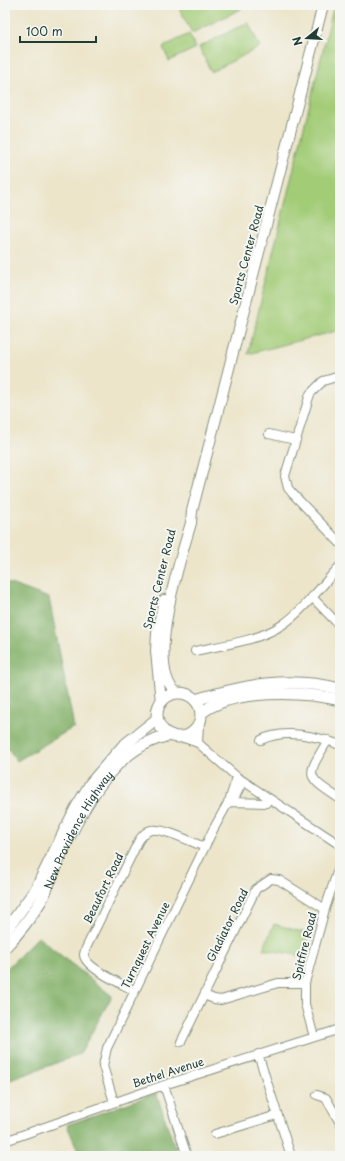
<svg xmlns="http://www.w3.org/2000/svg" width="345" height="1161" viewBox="0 0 345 1161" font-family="'Playpen Sans',sans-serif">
<rect width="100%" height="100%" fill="#f6f6f2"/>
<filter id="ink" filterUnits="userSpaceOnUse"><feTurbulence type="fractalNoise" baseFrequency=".025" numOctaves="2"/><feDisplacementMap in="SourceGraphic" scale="8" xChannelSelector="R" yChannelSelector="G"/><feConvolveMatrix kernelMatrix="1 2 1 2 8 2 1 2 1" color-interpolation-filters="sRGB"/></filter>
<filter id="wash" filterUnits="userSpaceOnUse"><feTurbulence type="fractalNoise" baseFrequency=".012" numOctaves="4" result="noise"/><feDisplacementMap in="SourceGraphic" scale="16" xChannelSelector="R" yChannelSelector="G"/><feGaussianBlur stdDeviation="0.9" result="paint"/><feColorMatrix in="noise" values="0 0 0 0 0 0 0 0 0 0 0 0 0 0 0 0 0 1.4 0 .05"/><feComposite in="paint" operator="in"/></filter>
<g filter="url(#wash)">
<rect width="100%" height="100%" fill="#ece5ca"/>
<path fill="#a3cc77" stroke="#618456" d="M186 5H239L241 9 192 33 179 8Z
M334 5H340V330L248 354Z
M248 22 260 47 211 72 199 47Z
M189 34 196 48 169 61 163 47Z
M274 924 310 934 303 956 263 949Z"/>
<path fill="#82b068" stroke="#50764e" d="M5 582 49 598 74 727 17 761 5 744Z
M38 937 112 996 80 1054 5 1082V970Z
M156 1093 178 1156H80L67 1125Z"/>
</g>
<g filter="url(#ink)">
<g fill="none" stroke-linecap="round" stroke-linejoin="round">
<defs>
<path id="minor" d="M340 376 323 381 310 394 285 476 288 488 292 493 340 543
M269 434 295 440
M312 597 340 626
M195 651C223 645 258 641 282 625 303 611 323 584 340 566
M181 737 198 743 237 777 340 845
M261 740C284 728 317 736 340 745
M328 740C306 777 304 775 340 799
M198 743 199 723
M229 801 236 795 243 781
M228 802 266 803
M135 991C124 985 85 968 84 955 84 952 86 948 87 946L139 840C142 836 146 831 151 830 163 827 193 843 205 847
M204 995 214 999 221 1000 278 983H305
M314 1037 305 1004V983L325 909 340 863
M181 1042 256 889 271 879 279 880 325 909
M258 1054 291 1156
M164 1085 187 1156
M317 1095 326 1098 340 1123
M114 1102 103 1066 107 1048 213 830 229 801 237 777
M215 1134 277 1115
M5 1141 164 1085 340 1029"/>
<path id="major" d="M177 693C144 668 181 557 191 523L192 511 323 5
M161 702 156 651 157 633 164 600"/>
<g id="highway">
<circle cx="179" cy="715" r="22"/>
<path d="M195 700C245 685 288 676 340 689"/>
<path d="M201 713C233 688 302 691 340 700"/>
<path d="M5 932 36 889 76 808 91 783 123 746 157 719"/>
<path id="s1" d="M5 947C20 932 31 917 42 899 50 882 56 865 64 848 85 803 117 744 171 735"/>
</g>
</defs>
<use href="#minor" stroke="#86917f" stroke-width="10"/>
<use href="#major" stroke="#86917f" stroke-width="12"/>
<use href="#highway" stroke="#86917f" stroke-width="13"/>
<use href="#minor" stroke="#fff" stroke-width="8"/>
<use href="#major" stroke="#fff" stroke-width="10"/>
<use href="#highway" stroke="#fff" stroke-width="11"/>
</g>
</g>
<g text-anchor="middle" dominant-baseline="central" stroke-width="4" stroke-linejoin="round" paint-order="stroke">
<g font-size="11" fill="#1f3d34" stroke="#f6f6f2">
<text transform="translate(246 255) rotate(-75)">Sports Center Road</text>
<text transform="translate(159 579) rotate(-76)">Sports Center Road</text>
<text stroke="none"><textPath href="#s1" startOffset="139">New Providence Highway</textPath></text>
<text transform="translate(103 888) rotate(-64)">Beaufort Road</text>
<text transform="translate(227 925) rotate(-64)">Gladiator Road</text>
<text transform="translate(145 945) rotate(-64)">Turnquest Avenue</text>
<text transform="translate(304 946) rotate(-76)">Spitfire Road</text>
<text transform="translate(168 1072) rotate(-18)">Bethel Avenue</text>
</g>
</g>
<rect width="345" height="1161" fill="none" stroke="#f6f6f2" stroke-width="20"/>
<g transform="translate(307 38) rotate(252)" stroke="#f6f6f2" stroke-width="3" paint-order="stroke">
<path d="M0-3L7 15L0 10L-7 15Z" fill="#1f3d34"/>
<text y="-6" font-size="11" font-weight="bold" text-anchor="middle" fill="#1f3d34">N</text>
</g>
<path d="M20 36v6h76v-6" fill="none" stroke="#1f3d34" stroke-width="2"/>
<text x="26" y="36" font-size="12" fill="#1f3d34" stroke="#f6f6f2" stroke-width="3" paint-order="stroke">100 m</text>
</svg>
